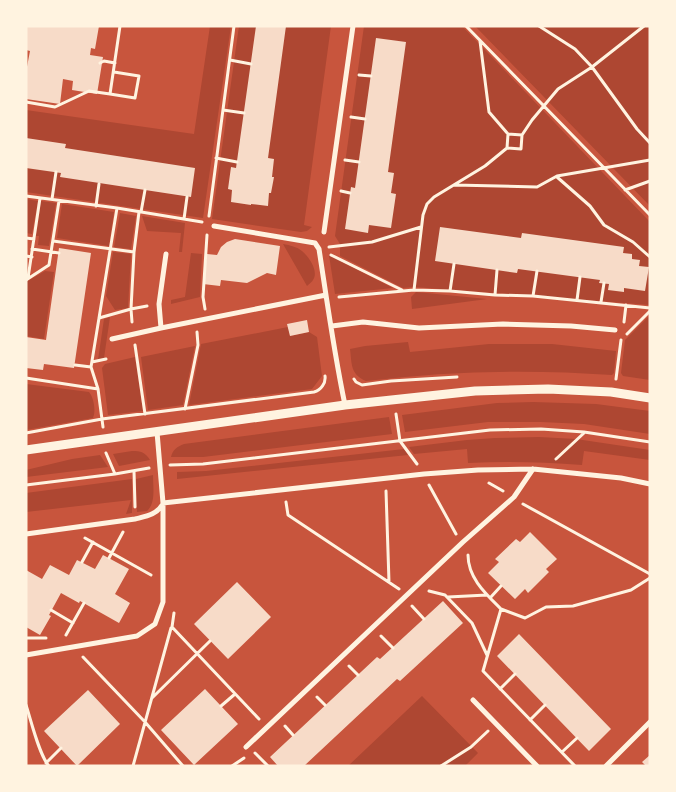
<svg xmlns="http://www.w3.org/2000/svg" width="676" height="792" viewBox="0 0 676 792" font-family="Cabin,sans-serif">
<rect width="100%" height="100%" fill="#c8553d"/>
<path fill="#ae4732" d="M210 26H231L203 218 26 192V110L194 134Z
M239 26H331L304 225 312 227 307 231 301 232 212 219Z
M364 26 463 27 650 222V305L414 287 403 288 340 256V244L335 236Z
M475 26H650V206Z
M26 199 38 201 32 234 26 233Z
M41 201 56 203 49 246 38 245 39 236H36Z
M62 204 114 212 109 246 57 238Z
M120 213 136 216 131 249 114 247Z
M142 216 185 223 182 252H179L181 233 147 231Z
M283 244C290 245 297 247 302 251 309 257 319 271 313 280 312 282 309 284 307 286Z
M113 252 131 254 128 308 115 310 106 296Z
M191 253 202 254 200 297 171 304V300L185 297Z
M329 255 393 288 335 294Z
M45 271 54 272 44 339 26 336V282Z
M416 292 487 299 412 309 411 297Z
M650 315V380L623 376 621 373 625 340Z
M110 317 104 358 98 360 104 319Z
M288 327 290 336 309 332 317 337 322 376 312 389 189 405 201 344Z
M408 342 410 352 489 344H552L616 351 614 373 612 375C530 369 448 371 366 381 350 374 352 364 350 349L365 346Z
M195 346 183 405 148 410 141 357Z
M135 357 143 411 108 415 102 368 105 364Z
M26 384 89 392C94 398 96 411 93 418L26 430Z
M533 402 596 404 650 411V434L584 424 541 422H488L405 432 402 415 497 403Z
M389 417 392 434 203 457H171C173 449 177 447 184 444Z
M539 437 576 439 650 450V460L584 451 582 465C544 462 507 461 468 463L467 449 414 454 409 447 467 440 495 438Z
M404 449 408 455 177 479V472L206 471Z
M132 451C141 451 145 452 150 460L119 466 113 454Z
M100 455 108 467 26 477V470L72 459Z
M153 475C153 487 156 503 147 511L137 512 136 479Z
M132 479V513L126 514 131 500 26 512V493Z
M422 696 478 753 465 766H348Z"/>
<path fill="#f7dbc8" d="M26 26H99L95 49 91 48 90 55 103 57 97 94 72 90 73 81 63 79 60 104 26 99V72L30 51 26 50Z
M256 26H286L268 158 274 159 272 177H274L271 193H269L268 206 251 204V205L231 202 232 190 228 189 231 167 236 168Z
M376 38 406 42 388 172 394 173 391 193 396 194 391 228 369 225 368 233 345 229 351 187 355 188Z
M26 138 66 144 65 148 195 168 191 197 60 177 61 173 26 168Z
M440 227 521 238 522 233 624 247 623 253 632 254V259L640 260 639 266 649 267 645 291 624 288V292L608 290 609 284 599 283 600 280 518 269 517 273 435 261Z
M235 239 280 246 276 275 267 273 247 283 221 280 220 286 203 284 207 254 217 255 221 247 227 242Z
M59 248 91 253 74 368 44 364 43 370 26 368V337L46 340Z
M307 320 309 332 290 336 287 324Z
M530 532 557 559 546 569 549 572 528 593 525 589 515 599 488 573 499 562 495 559 516 539 520 542Z
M103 555 129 569 115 594 130 603 119 623 80 601 79 603 61 593 49 615 51 616 40 635 26 627V570L42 579 50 565 69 575 77 560 95 569Z
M237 582 271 617 228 659 194 624Z
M443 601 463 623 400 681 397 679 304 766H278L270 757 377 657 380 659Z
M519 634 611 729 589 751 497 656Z
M205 689 238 724 194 765 161 730Z
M88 690 120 724 77 766 44 731Z
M650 755V766H646L642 762Z"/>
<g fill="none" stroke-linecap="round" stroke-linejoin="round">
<path stroke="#fff3e0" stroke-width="3" d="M466 26 650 215
M539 26 575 49 592 67 637 129 650 143
M480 41 489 112 508 134
M230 60 251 64
M100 63 104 61 115 63
M359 75 371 76
M110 94 135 98 139 76 114 72
M26 102 55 107 89 91 110 94 120 26
M223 110 244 113
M351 117 365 119
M508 134 522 135 521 149 507 148Z
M522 135 532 120 558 89 592 67 644 26
M216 158 237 162
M345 160 359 162
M557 177 590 206 604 225 633 242 650 257
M454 185 537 187 557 176 650 160
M625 190 650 181
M341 191 350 193
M26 196 117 208 202 222
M52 199 56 172
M96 206 99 184
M141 212 145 190
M209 216 234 26
M184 219 187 197
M26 238 34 239
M53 241 134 252
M329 247 372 242 421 227
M32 249 59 253
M331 255 402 290
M26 256 32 257
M28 278 40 198
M26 280 49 265 59 201
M414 290 423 215 427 204 434 197 485 166 507 148
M450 291 454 264
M495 295 497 270
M533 296 537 271
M339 297 414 290 450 291 495 295 533 296 650 308
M577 300 580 277
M601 302 604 283
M205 309 203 297 207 235
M99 318 131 309 134 252 139 212
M132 322 131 309 147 306
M624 322 626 305
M627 334 650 311
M135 345 145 414
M92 362 106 359
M75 365 91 367
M26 378 98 389
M354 379 356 382 362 385 391 381 457 377
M616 379 621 340
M185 409 198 345 197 332
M396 414 400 441 417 464
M103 427 98 389 91 367 117 208
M26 433 102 419 314 392C321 390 326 383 325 376
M106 453 115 474
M556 459 584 433
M170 465 203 464 490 430 541 429 584 432 650 442
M134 471 135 507
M489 483 503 491
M26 485 115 474 149 468
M429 485 456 534
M386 491 389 582
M286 502 288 515 399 589
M523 504 650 574
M85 538 151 575
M468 555C468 578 486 594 501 609L483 671 575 766
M109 558 123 532
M82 562 93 542
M429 591 445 595 472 623 487 655
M448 597 487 595
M490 598 501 586
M412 606 424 619
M501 609 525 618 546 607 573 606 631 590 650 578
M51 610 73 623
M174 613 172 627 259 719
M66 635 84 603
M381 636 393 648
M26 638H46
M83 657 145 722 183 766
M349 666 358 675
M500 689 515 674
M317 697 325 705
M152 698 210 641
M26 705C31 720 39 755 49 766
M221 706 235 694
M530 720 545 705
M285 726 293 735
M562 752 577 738
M255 753 268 766
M46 763 61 748
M133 766 171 628
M232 766 244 758
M441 766 471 747 488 731"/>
<path stroke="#fff3e0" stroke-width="5" d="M214 226 315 243 319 249C327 301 334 353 345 405
M324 232 353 26
M166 254 159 304 161 328 326 295
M332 326 363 322 419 328 503 324 571 326 615 330
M112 339 161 328
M157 432 163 503 424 474 478 470 533 469 621 478 650 484
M26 534 135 519C147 516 156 515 163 504
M26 655 137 636 155 624 163 602V503
M473 700 537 766
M246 747 463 542 514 497 533 469
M606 766 650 722"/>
<path stroke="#fff3e0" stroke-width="9" d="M26 450 345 405 475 391 548 389 611 392 650 398"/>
</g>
<rect width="676" height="792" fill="none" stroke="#fff3e0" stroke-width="55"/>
</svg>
